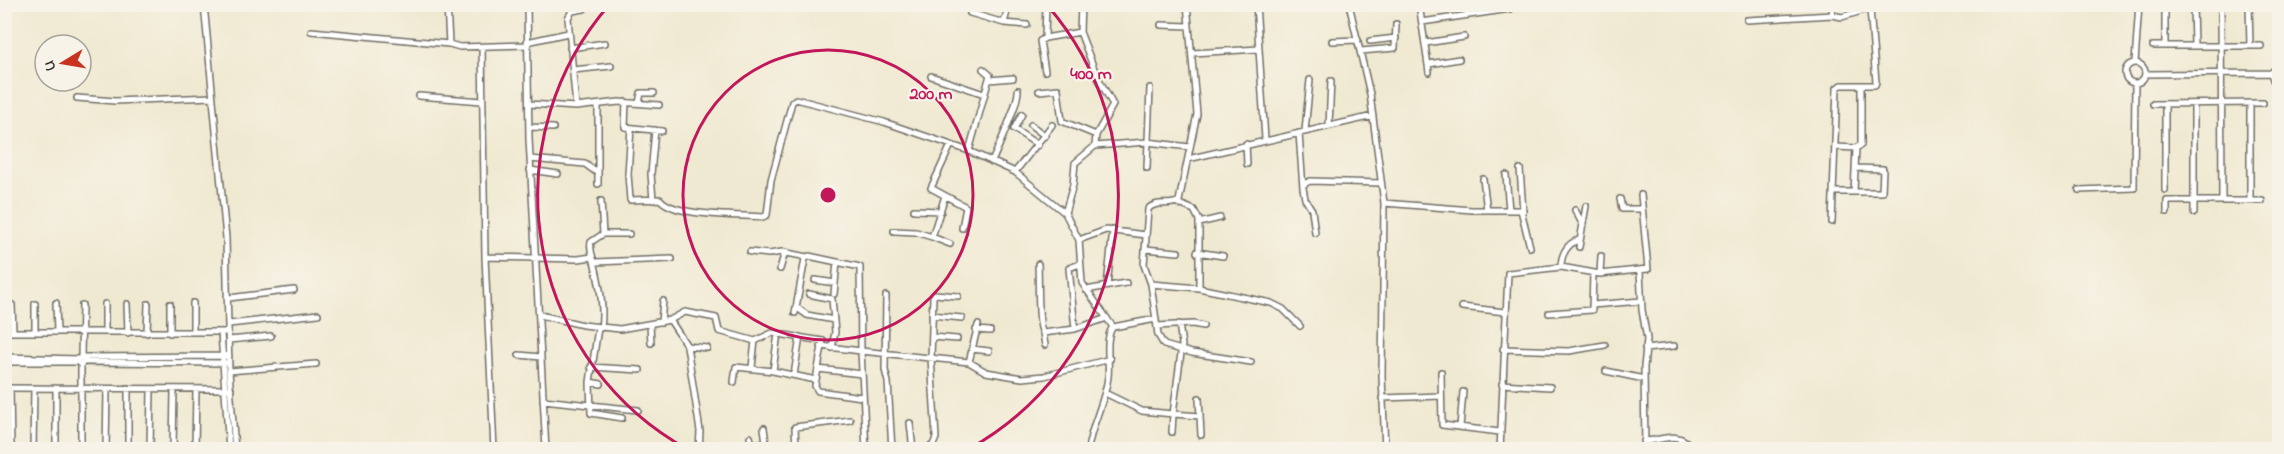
<svg xmlns="http://www.w3.org/2000/svg" width="2284" height="454" viewBox="0 0 2284 454" font-family="'Indie Flower',sans-serif">
<rect width="100%" height="100%" fill="#f7f3e8"/>
<filter id="ink" filterUnits="userSpaceOnUse"><feTurbulence type="fractalNoise" baseFrequency=".0167" numOctaves="2"/><feDisplacementMap in="SourceGraphic" scale="12" xChannelSelector="R" yChannelSelector="G"/><feConvolveMatrix kernelMatrix="1 2 1 2 8 2 1 2 1" color-interpolation-filters="sRGB"/></filter>
<filter id="wash" filterUnits="userSpaceOnUse"><feTurbulence type="fractalNoise" baseFrequency=".008" numOctaves="4" result="noise"/><feDisplacementMap in="SourceGraphic" scale="24" xChannelSelector="R" yChannelSelector="G"/><feGaussianBlur stdDeviation="1.35" result="paint"/><feColorMatrix in="noise" values="0 0 0 0 0 0 0 0 0 0 0 0 0 0 0 0 0 1.4 0 .05"/><feComposite in="paint" operator="in"/></filter>
<g filter="url(#wash)">
<rect width="100%" height="100%" fill="#f0e9d1"/>
</g>
<g filter="url(#ink)">
<g fill="none" stroke-linecap="round" stroke-linejoin="round">
<defs>
<path id="minor" d="M204 4 226 238 229 371 235 450
M447 4 449 44 460 47 527 45
M527 4 529 139 546 450
M1028 4H1036
M1046 4 1045 38 1080 32
M1187 4 1197 114 1179 201C1170 207 1156 200 1148 209L1144 265 1151 284 1158 335 1164 345 1192 353 1251 362
M1256 4 1265 139
M1349 4 1370 94 1384 203 1382 376 1385 450
M1419 4 1429 72
M2165 4V46
M2193 4 2194 46
M2221 4 2222 201
M2249 4 2250 46
M970 13 1004 23 1027 25
M1832 15 1833 4
M1747 20 1832 15 1842 17 1884 4
M1422 22 1510 9 1513 4
M1004 23 1009 4
M1161 25 1189 26
M311 31 449 44
M1045 38 1040 41 1045 71
M1332 41 1358 40
M1370 41 1396 38
M527 42 568 33
M1426 43 1464 37
M2153 46H2261
M482 47 485 257 494 450
M570 48 605 43
M1361 51 1395 48 1396 24
M1192 53 1259 49
M2135 63 2139 4
M2125 73a10 10 0 1 1 20 0a10 10 0 1 1-20 0Z
M1429 64 1459 59
M2280 64 2271 73 2273 80 2280 84
M573 70 611 66
M2145 74 2271 73
M931 76 984 94
M989 80 1013 78
M1039 91 1058 89 1062 121 1096 135
M419 96 482 101
M77 98 115 101 212 97
M626 102 625 127 662 131
M639 103 641 93H654
M2250 103V201
M529 104 576 107 619 102 659 105
M2153 104 2263 103
M2165 104V190
M2194 104V213
M598 106V184
M576 107 568 18 572 11 584 9 588 4
M1022 114 1014 129 1038 145
M1031 125 1045 136
M1329 126 1331 81
M529 127 553 128
M631 128 628 174 630 200 660 199C674 217 739 215 763 217L767 215 771 180 792 102 796 99 884 122 969 151 1015 172 1065 213 1079 240 1082 283 1113 327C1104 337 1110 363 1108 377 1105 403 1091 424 1088 450
M1305 131 1310 80
M1299 133 1303 188 1305 199 1312 210 1315 233
M1246 144 1247 164
M951 145 931 188 966 207 962 228
M1095 146 1147 142 1190 147
M1835 147 1856 148 1854 192
M1856 148 1861 145V85
M969 151 990 75 983 69
M530 159 585 164 596 172
M1188 159 1373 116
M992 162C998 147 1019 103 1018 90
M1147 168 1150 88
M1520 169 1523 211
M530 170 558 174
M1015 172 1052 125
M1506 175 1509 210
M1483 179 1487 210
M1304 184 1310 181 1381 183
M2079 190 2134 188 2135 83
M2279 191 2280 184
M1833 192H1882L1883 169 1856 168
M1620 199 1622 209H1641
M653 200 651 174 655 130
M601 201 603 234
M1177 203 1194 210 1199 220V288
M1384 203 1472 210H1521L1530 247
M914 210 941 211
M1575 210 1583 225
M2167 212V201H2262
M1065 213 1073 185 1075 163 1095 146 1096 135 1113 105 1096 74 1080 32 1081 4
M1832 222 1837 88 1841 85H1875L1876 82 1870 9
M1199 223 1220 218
M894 231 916 232 932 237 945 196
M932 237 950 244
M1079 240 1106 230 1146 235
M1579 247 1586 206
M1145 249 1178 252
M750 252 769 254 782 252 807 257
M1197 252 1223 256
M485 257 578 259 592 257
M595 262 672 259
M1038 264C1039 278 1037 326 1043 333
M1080 264 1069 268 1075 329 1107 318
M1561 267C1561 255 1567 243 1579 240
M780 269 785 252
M1640 272 1642 310 1647 339 1644 367 1645 450
M1600 274 1601 256
M815 280 835 283
M1151 284 1199 288 1271 303 1283 309 1300 326
M1107 286 1113 230
M1086 290 1126 283
M809 294 832 299 835 332 832 348
M834 294 837 262
M886 296 885 370 888 382 892 450
M229 298 294 290
M56 303 57 332
M193 303V332
M35 304V332
M127 304 128 333
M170 304V333
M12 305 13 332
M1592 305 1641 301
M796 307 807 315 834 320
M1462 307 1505 312
M795 313 805 259 809 256 860 267 861 351 969 362 986 372 1022 378 1044 376 1110 359
M1549 313 1592 310 1593 273
M540 315 583 325 620 329 670 320 685 312 716 318 719 331 755 341 772 333 823 341 816 380
M932 315 962 318
M670 320 687 346 700 431 699 450
M661 322 663 301
M229 324 318 314
M650 324 651 343
M1157 326 1193 324 1203 326
M1113 327 1156 319
M598 328 590 382 591 413 622 418
M601 328C604 307 600 286 595 265 593 256 589 251 591 242L603 234H629
M976 330 990 331
M4 332H228
M105 332V304
M147 333 148 304
M221 333 229 450
M778 333 773 371 816 380 815 386 818 391 862 397
M932 337 957 339
M229 340 271 336
M1045 345 1043 333 1075 329
M687 346 707 348
M821 346 861 351 866 450
M972 349 989 351
M1503 349 1569 351 1605 345
M1645 349 1674 346
M519 355 541 357
M4 357 78 359
M81 357 82 305
M83 357 229 356
M4 362H76
M85 362 229 363
M969 362 978 325
M591 367 640 370
M752 367 755 341
M818 369 862 374
M229 371 316 364
M1606 371 1644 379
M1441 372 1442 425 1500 432
M794 375 800 337
M590 382 601 384
M734 382 736 367 773 371
M1502 384 1550 387
M4 388 231 389
M10 388 11 450
M56 389V450
M1105 393 1142 411 1173 414 1182 345 1179 324
M1199 398 1201 435
M1382 398 1441 396
M543 400 638 410
M910 423 913 450
M1460 427 1463 392
M764 428 767 450
M1172 432 1173 414 1200 416
M750 437 754 450
M1644 441C1663 441 1676 430 1691 446
M752 445 766 442
M33 450 34 388
M81 450V365L77 361 81 357 85 360 81 365
M106 450 107 389
M128 450V388
M150 450 151 389
M173 450 174 389
M195 450 196 389
M796 450 795 427 850 420
M925 450 933 445 936 438 931 358 933 297 935 294 958 296
M1500 450 1508 273 1561 267 1600 274 1648 269 1641 195"/>
</defs>
<use href="#minor" stroke="#706e65" stroke-width="8"/>
<use href="#minor" stroke="#fff" stroke-width="5"/>
</g>
</g>
<g fill="none" stroke="#c2185b" stroke-width="3">
<circle cx="828" cy="195" r="145"/>
<path d="M687 449A290 290 0 0 1 609 5M1047 5A290 290 0 0 1 969 449"/>
</g>
<circle cx="828" cy="195" r="9" fill="#c2185b" stroke="#f7f3e8" stroke-width="3"/>
<g font-size="18" text-anchor="middle" font-weight="bold" fill="#c2185b" stroke="#f7f3e8" stroke-width="4.5" stroke-linejoin="round" paint-order="stroke">
<text x="1091" y="79">400 m</text>
<text x="931" y="99">200 m</text>
</g>
<rect width="2284" height="454" fill="none" stroke="#f7f3e8" stroke-width="24"/>
<g transform="translate(63 63) rotate(259)"><circle r="28" fill="#f7f3e8" stroke="#a5a39c" stroke-width="1.5"/>
<path d="M0-4.5L10 22L0 15L-10 22Z" fill="#c8321e"/>
<text y="-9" font-size="16" font-weight="bold" text-anchor="middle" fill="#2b2b2b">U</text>
</g>
</svg>
